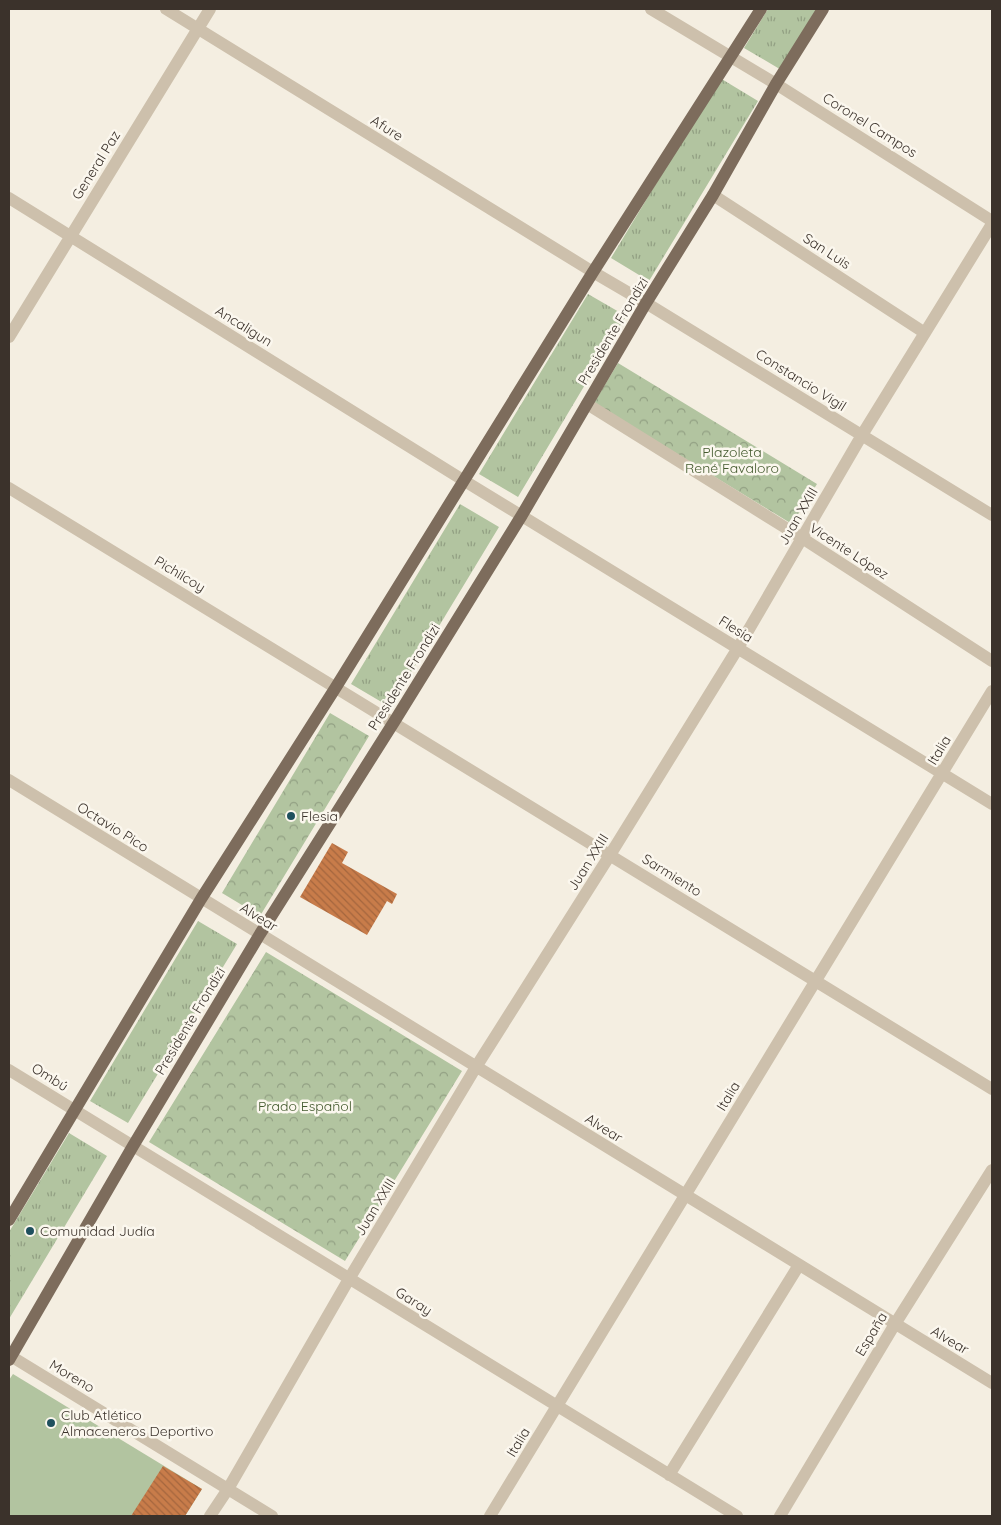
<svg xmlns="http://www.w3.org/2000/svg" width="1001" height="1525" viewBox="0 0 1001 1525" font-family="Quicksand,sans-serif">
<defs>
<pattern id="grass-tufts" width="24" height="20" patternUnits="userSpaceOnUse" patternTransform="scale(1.25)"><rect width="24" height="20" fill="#b2c4a0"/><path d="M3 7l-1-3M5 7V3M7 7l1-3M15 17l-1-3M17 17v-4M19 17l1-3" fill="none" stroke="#92a083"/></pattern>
<pattern id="park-crowns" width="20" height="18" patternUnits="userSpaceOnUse" patternTransform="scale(1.25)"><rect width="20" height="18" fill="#b2c4a0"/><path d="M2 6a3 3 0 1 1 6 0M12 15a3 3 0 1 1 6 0" fill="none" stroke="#92a083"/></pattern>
<pattern id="building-back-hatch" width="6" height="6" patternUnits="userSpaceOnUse" patternTransform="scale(1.25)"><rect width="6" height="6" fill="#c87c4a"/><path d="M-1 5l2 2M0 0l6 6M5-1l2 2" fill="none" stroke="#a4663e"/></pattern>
</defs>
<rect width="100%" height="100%" fill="#f4eee1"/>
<path fill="url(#grass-tufts)" d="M768 9H821L783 71 744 48Z
M720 78 758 101 649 281 611 258Z
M588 294 626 316 518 497 479 474Z
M460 504 499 527 390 707 351 684Z
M198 921 237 944 128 1123 90 1101Z
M69 1133 107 1156 9 1319V1232Z"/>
<path fill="url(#park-crowns)" d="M618 363 817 484 792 524 594 403Z
M330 713 369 736 260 916 222 893Z
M266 952 462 1071 345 1261 149 1142Z"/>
<path fill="#b2c4a0" d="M13 1374 202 1489 185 1516H9V1380Z"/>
<path fill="url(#building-back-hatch)" d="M332 843 348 852 342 863 397 894 392 904 387 901 367 935 300 897Z
M163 1466 202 1489 185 1516H131Z"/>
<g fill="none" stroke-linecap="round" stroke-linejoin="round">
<path stroke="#cdc0ac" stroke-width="12" d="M166 9 593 272 646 303 992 515
M651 9 776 84 992 221
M713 195 925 333
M9 198 463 480 992 804
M9 337 210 9
M587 404 802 538 992 661
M9 488 992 1089
M9 780 992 1383
M9 1070 737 1516
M9 1355 272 1516
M669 1475 799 1265
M210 1516 228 1489 349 1279 476 1067 610 855 738 648 862 435 992 224
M490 1516 992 691
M780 1516 895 1324 992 1170"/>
<path stroke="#7d6c5c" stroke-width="12" d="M9 1220 201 899 336 687 593 272 761 9
M9 1360 133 1146 260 934 394 722 522 515 646 303 713 195 776 84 823 9"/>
</g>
<g fill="#1f505e" stroke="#fbf7ee" stroke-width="2">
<circle cx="291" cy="816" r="5"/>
<circle cx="30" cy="1231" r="5"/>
<circle cx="51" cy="1423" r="5"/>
</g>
<g text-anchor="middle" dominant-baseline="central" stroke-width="5" stroke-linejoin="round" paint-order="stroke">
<g font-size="14" fill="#3b322b" stroke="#fbf7ee">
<text transform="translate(870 125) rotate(32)">Coronel Campos</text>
<text transform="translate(387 128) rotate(32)">Afure</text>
<text transform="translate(96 165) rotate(-58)">General Paz</text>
<text transform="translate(827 251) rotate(33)">San Luis</text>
<text transform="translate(244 326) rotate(32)">Ancaligun</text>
<text transform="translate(613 331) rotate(-59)">Presidente Frondizi</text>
<text transform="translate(801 380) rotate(32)">Constancio Vigil</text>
<text transform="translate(798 516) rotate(-60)">Juan XXIII</text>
<text transform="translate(849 551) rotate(33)">Vicente López</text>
<text transform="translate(180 574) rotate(31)">Pichilcoy</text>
<text transform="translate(736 629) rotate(32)">Flesia</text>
<text transform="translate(404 677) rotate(-58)">Presidente Frondizi</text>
<text transform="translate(939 750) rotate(-59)">Italia</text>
<text transform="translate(113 827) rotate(32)">Octavio Pico</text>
<text transform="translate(588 862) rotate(-58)">Juan XXIII</text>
<text transform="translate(672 875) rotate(32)">Sarmiento</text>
<text transform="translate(259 917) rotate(32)">Alvear</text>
<text transform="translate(190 1021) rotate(-59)">Presidente Frondizi</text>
<text transform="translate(50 1077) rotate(32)">Ombú</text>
<text transform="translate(728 1096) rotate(-59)">Italia</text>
<text transform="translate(604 1128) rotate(32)">Alvear</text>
<text transform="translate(375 1207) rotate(-59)">Juan XXIII</text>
<text transform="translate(414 1301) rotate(32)">Garay</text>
<text transform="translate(871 1334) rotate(-59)">España</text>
<text transform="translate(950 1340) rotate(31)">Alvear</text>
<text transform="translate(72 1376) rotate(31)">Moreno</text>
<text transform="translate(518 1442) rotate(-59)">Italia</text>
</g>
<g font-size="14" fill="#435a2e" stroke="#fbf7ee">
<text x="732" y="452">Plazoleta<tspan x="732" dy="16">René Favaloro</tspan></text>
<text x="305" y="1106">Prado Español</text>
</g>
<g font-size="14" fill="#3b322b" stroke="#fbf7ee" text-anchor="start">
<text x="301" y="816">Flesia</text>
<text x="40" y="1231">Comunidad Judía</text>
<text x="61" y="1415">Club Atlético<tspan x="61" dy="16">Almaceneros Deportivo</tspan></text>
</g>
</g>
<rect width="1001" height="1525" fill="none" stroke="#3b322b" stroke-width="20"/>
</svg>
